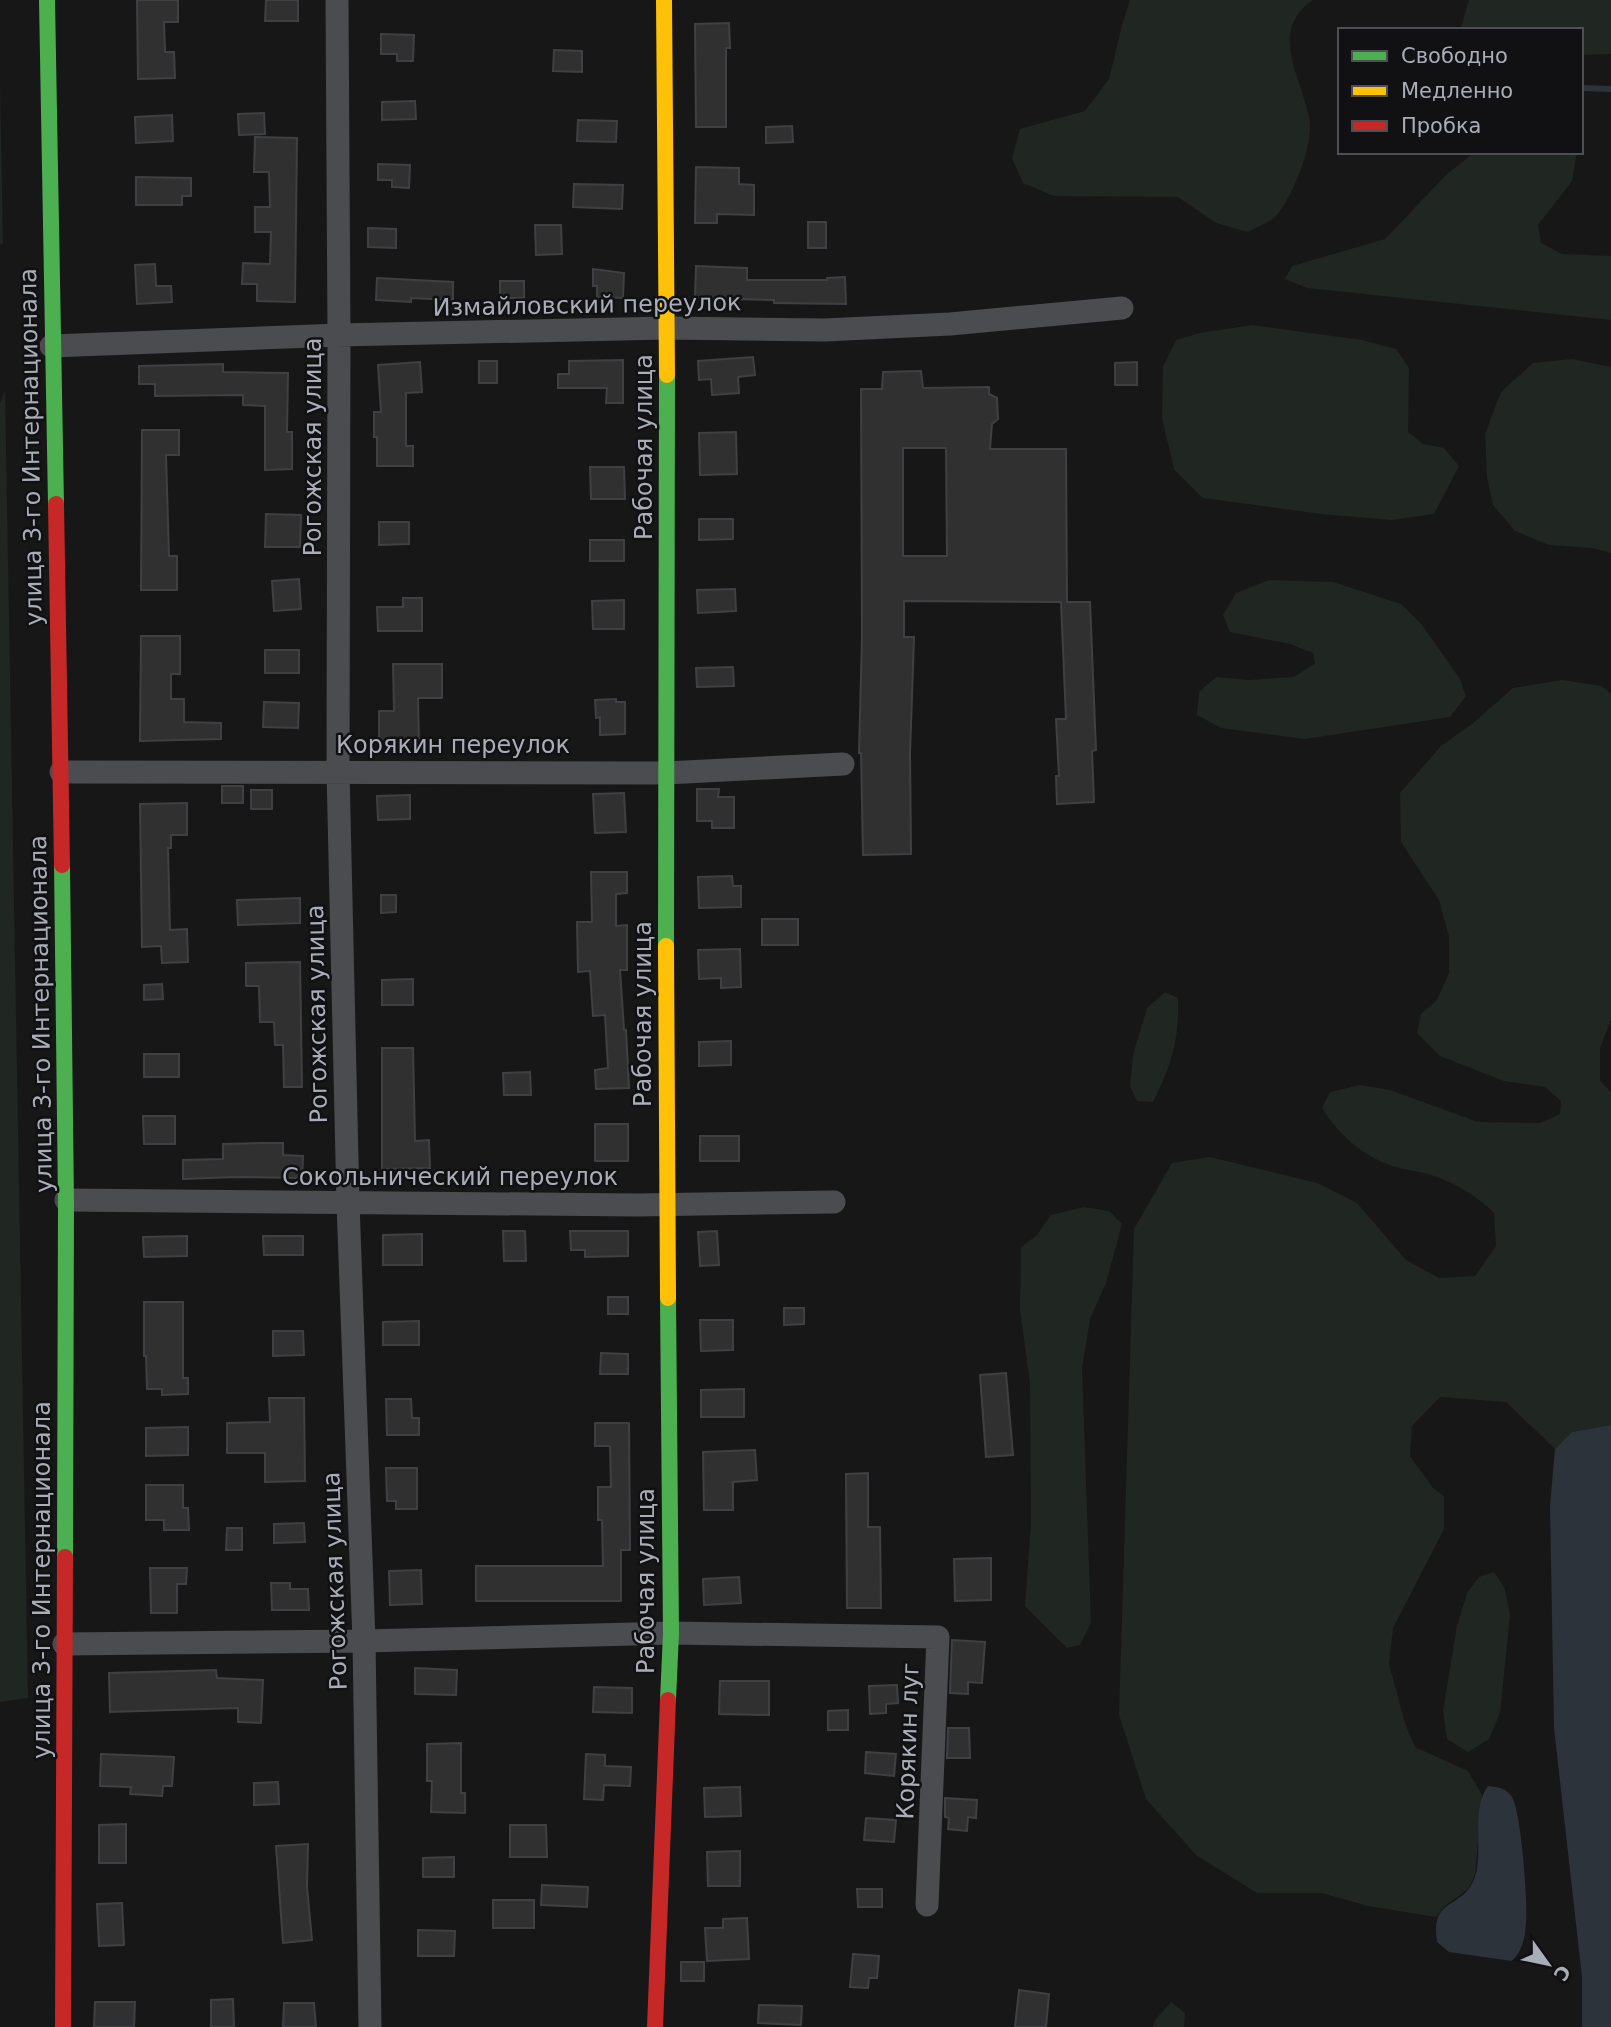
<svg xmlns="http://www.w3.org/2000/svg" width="1611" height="2027" viewBox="0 0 1611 2027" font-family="'DejaVu Sans',sans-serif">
<rect width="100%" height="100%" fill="#171717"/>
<path fill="#202621" d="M1130 0H1313C1268 31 1301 76 1309 117 1315 142 1293 197 1276 216 1269 223 1256 227 1248 232L1216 223 1178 197 1054 196 1023 183 1012 158 1020 129 1085 111 1109 79 1122 25Z
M1469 0H1611V54L1581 55V30H1460Z
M0 81 3 244H0Z
M1475 152H1577L1572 181 1538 225 1541 243 1562 254 1611 256V320L1307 288 1285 279 1292 266 1385 239 1447 174Z
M1252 325 1362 340 1396 349 1409 368 1408 432 1423 444 1444 448 1459 466 1434 514 1392 520 1321 514 1203 498 1174 469 1162 418 1163 367 1176 340 1200 333Z
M1572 359 1611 367V553L1593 548 1549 545 1515 531 1493 505 1487 477 1485 434 1501 392 1533 363Z
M5 390 28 1698 0 1702V404Z
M1269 580 1333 582 1401 604 1422 625 1460 679 1466 696 1450 717 1305 739 1221 728 1197 715 1199 692 1216 677 1249 680 1294 677 1315 663 1313 653 1290 644 1230 632 1223 615 1236 593Z
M1562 680 1602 686 1611 694V1020L1600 1048V1081L1611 1092V1425L1572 1432 1555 1449 1506 1402 1440 1397 1412 1426 1410 1456 1433 1488 1444 1496V1529L1393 1628 1389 1664 1405 1723 1415 1747 1468 1771 1482 1795 1475 1875 1468 1889 1445 1906 1436 1917 1368 1906 1322 1893H1257L1196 1855 1146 1799 1119 1715 1134 1229 1172 1163 1210 1157 1317 1183 1357 1203 1406 1260 1439 1278 1475 1276 1496 1246 1494 1213C1477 1196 1457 1184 1434 1176 1419 1171 1402 1170 1387 1164 1359 1153 1338 1133 1322 1108L1330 1092 1360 1085 1390 1090 1478 1122 1540 1123 1560 1114 1561 1101 1545 1087 1504 1081 1440 1056 1417 1033 1421 1014 1437 1000 1449 973V937L1439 900 1401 842 1400 793 1441 746 1472 724 1513 688Z
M1165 992 1178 998C1179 1041 1172 1064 1153 1102L1137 1101 1130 1086 1133 1055 1147 1008Z
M1084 1207 1109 1211 1122 1224 1106 1283 1090 1319 1082 1368 1091 1623 1080 1645 1067 1648 1025 1606 1031 1523 1030 1383 1020 1310 1021 1247 1037 1235 1051 1215Z
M1494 1572 1505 1589 1510 1615 1500 1713 1489 1739 1468 1752 1447 1739 1443 1711 1457 1626 1467 1593 1479 1577Z
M1171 2002 1185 2013 1184 2027H1153L1155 2020Z"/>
<path fill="#2d333a" d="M1611 1425V2027H1582V1977L1554 1728 1550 1506 1555 1449 1572 1432Z
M1488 1786C1498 1787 1506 1788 1512 1797 1521 1811 1528 1903 1526 1922 1525 1937 1523 1950 1512 1961L1449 1952 1437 1942C1430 1895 1463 1911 1475 1877 1484 1851 1470 1811 1488 1786Z"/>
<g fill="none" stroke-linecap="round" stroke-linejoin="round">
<path stroke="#2d333a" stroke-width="6" d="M1581 88 1611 89"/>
</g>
<path fill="#303031" stroke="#3f4043" stroke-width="2" fill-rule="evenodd" d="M137 0H178V22H164L165 52H174L175 78 138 79Z
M266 0H298V21H265Z
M729 23 730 48H726V127H696L695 24Z
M381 34 414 35 413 61H397V54H381Z
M554 50 582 51V72L553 71Z
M415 101 416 119 382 120V102Z
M264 113 265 134 239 135 238 114Z
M172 115 173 141 136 143 135 117Z
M578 120 617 121 616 142 577 141Z
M792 126 793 142 766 143V127Z
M255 137 297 138 295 302 257 301V284H242L243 263 270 264 271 232H255V207H270L269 172H254Z
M378 164 410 165 409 188 392 187V180H378Z
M696 167 739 168V184L754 185V215L717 214V223H695Z
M136 177 191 178V196H182V205H136Z
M574 184 623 185 622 209 573 207Z
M808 222H826V248H808Z
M535 225H561L562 254 536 255Z
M368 228 396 229V248L368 247Z
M155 264 156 286H171L172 302 137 304 135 265Z
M696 266 747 268V280H827V278L845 277 846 304 774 303V300L695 298Z
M593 269 624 273 623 298 597 297V286H593Z
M377 278 453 282V300L411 298V302L376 300Z
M500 281H524V298H500Z
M753 357 755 375 738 377 739 393 712 395 711 379 699 380 698 361Z
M623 360V403H606L607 388H558V374H569V361Z
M479 361H497V383H479Z
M420 362 422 392 406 393V446H413V466H377V437H374V412H381L378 365Z
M1137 362V385H1115V363Z
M223 364V372L288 373 287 432H292V469L265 470V406L243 405V395L155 396V384H139V366Z
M921 371 923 388 989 387V394L997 398 998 419 992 424 990 449H1066L1067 602H1090L1096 750 1092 751 1094 802 1057 804 1056 776H1059L1056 719H1066L1061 602 904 601V637H914L910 754 911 854 863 855 861 753H859L862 636 861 389H882L883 372ZM903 448H946L947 556H903Z
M142 430H179V455H166L169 556H177V590H141Z
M736 432 737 474 700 475 699 433Z
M590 467H624L625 499H591Z
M266 514 301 515 300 547H265Z
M699 519H733V539L699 540Z
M379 522H409V544L379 545Z
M590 540H624V561H590Z
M299 579 301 609 274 611 272 581Z
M735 589 736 611 698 613 697 590Z
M403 598H422V631H378L377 607H403Z
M624 600V629H593L592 601Z
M141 636H180V674H171V699H184V722L221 723V739L140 741Z
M265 650H299V673H265Z
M393 664H442V698H418L419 742H379V711H394Z
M733 667 734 686 697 687 696 668Z
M616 699V702H625V734L600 735V717L596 718 595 700Z
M264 702 299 703 298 728 263 727Z
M222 786H243V803H222Z
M697 789H719L718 797H734V828H712V821H697Z
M251 790H272V809H251Z
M624 793 626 832 595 833 593 794Z
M410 795V819L378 820 377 796Z
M187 803V835H171V848H168L170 930 187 929 188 962 162 963 161 946 142 947 140 804Z
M591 872H627V893L616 894V926L627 925V970H620L624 1030H626L629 1088 596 1089 595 1070 608 1068 605 1015 593 1016 590 971 578 972 577 922H592Z
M732 876 733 886H741V907L699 908 698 877Z
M381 895H396V912L381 913Z
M300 898V923L238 925 237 900Z
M762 919H798V945H762Z
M740 949 741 987 721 988V978L699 979 698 950Z
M300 962 302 1087H284L283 1045H275L274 1022H260L259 986H246V963Z
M413 979V1005H382V980Z
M162 984 163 999 144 1000V985Z
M731 1041V1065L699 1066V1042Z
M382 1048H413L415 1141 429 1140 430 1168 382 1169Z
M144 1054H179V1077H144Z
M530 1072 531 1095H504L503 1073Z
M143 1116H175V1144H144Z
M595 1124H628V1161H595Z
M700 1136H739V1161H700Z
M261 1143H283V1155L303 1156 302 1178 236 1177 183 1179V1160L223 1159V1144Z
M503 1231H525L526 1261H504Z
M570 1231H628V1256L585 1257V1250H571Z
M717 1231 719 1265 700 1266 698 1232Z
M422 1234V1265H383V1235Z
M187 1236V1256L144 1257 143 1237Z
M263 1236H303V1255H264Z
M608 1297H628V1314H608Z
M144 1302H183V1378H188V1394L162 1395V1389H147L146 1356H144Z
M784 1308H804V1324L784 1325Z
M700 1320H733V1350L701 1351Z
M419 1321V1345H383V1322Z
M273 1331H303L304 1355 273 1356Z
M601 1353 628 1354V1374H600Z
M1006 1373 1013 1455 986 1457 980 1375Z
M744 1389V1417H701V1390Z
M269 1398H304L305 1481 265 1482V1453H227V1423L270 1422Z
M386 1399H411L412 1418H419V1435H387Z
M595 1423H629L630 1550H621V1601H476V1566H603L602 1520H598V1487H611L610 1446H595Z
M188 1427V1455L146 1456V1428Z
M755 1450 757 1480 733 1482V1510H704L703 1452Z
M386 1468H417V1509H396V1501H387Z
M868 1473V1527H880L881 1608H847L846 1474Z
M146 1485H183V1508H188L189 1530H164V1520H146Z
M304 1523 305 1542 274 1543V1524Z
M227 1528H242V1550H226Z
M991 1558V1600L955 1601 954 1559Z
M150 1568H187L186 1584H177V1613H151Z
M421 1570 422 1604 390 1605 389 1571Z
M739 1577 741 1603 704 1605 703 1579Z
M271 1583H290V1589H308L309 1610H272Z
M952 1640 985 1642 982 1683 968 1682V1694L950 1693Z
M415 1668 457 1670 456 1695 415 1694Z
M216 1670 217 1678 263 1680 261 1723 238 1722V1708L110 1712 109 1673Z
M720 1681H769V1715L719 1714Z
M897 1685 898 1703 886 1704V1713L870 1714 869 1686Z
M594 1687 632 1688V1713L593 1712Z
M848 1710V1730H828V1711Z
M948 1728H969L970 1758H947Z
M461 1743V1793H465V1813L431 1812 432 1781H427V1744Z
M866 1752 896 1754 894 1776 865 1773Z
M101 1754 174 1757 172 1786H163L162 1796 130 1794 131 1787 100 1786Z
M586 1754 605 1755V1766L631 1767 630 1786 604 1785 603 1800 584 1799Z
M278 1782 279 1804 254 1805V1783Z
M740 1787 741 1816 705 1817 704 1788Z
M945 1798 977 1800 976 1818 968 1817 967 1831 948 1829 949 1818 945 1817Z
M866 1818 896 1820 894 1842 864 1840Z
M126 1824V1863H99V1825Z
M510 1825H546L547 1857H510Z
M308 1844 307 1887 312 1940 283 1943 276 1846Z
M740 1851V1886H708L707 1852Z
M454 1857V1877H423V1858Z
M542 1885 588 1887 587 1907 541 1905Z
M857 1889H882V1907H858Z
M493 1900H534V1928H493Z
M122 1903 124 1945 99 1946 97 1904Z
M747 1918 749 1959 707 1961 705 1928H723V1919Z
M418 1930 455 1931 454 1956H418Z
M853 1954 879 1956 877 1978H869L868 1988 850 1987Z
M681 1962H704V1981H681Z
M1019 1990 1049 1994 1046 2027H1015Z
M233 1999 234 2027H211V2000Z
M95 2002H135L134 2027H94Z
M284 2003H314L316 2027H283Z
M759 2005 802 2006 801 2025 758 2023Z"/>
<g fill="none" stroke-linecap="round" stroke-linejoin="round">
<path stroke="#4b4c50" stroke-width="23" d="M337 0 339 335 338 771 348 1203 364 1641 370 2027
M51 346 339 335 667 328 825 330 950 324 1122 308
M61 772 666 773 843 764
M66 1200 637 1205 834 1202
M64 1644 364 1641 671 1633 938 1637 927 1905"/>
<path stroke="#4caf50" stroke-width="16" d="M47 0 56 504
M62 865 66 1202 65 1557
M666 946 667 375
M668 1298 671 1633 668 1700"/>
<path stroke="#ffc107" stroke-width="16" d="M664 0 667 375
M666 946 668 1298"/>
<path stroke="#c62828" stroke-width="16" d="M56 504 62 865
M63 2027 65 1557
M655 2027 668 1700"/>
</g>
<g text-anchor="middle" stroke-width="5" stroke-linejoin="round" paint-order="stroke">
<g font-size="24" fill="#a9adb7" stroke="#111113">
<text transform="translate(587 305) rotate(-1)" y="8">Измайловский переулок</text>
<text transform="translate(31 447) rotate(-91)" y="8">улица 3-го Интернационала</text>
<text transform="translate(313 447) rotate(-90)" y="8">Рогожская улица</text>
<text transform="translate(644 447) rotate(-90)" y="8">Рабочая улица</text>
<text x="453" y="753">Корякин переулок</text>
<text transform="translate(41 1014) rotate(-91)" y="8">улица 3-го Интернационала</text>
<text transform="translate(317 1014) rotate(-91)" y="8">Рогожская улица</text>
<text transform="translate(643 1014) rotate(-90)" y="8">Рабочая улица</text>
<text x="450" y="1185">Сокольнический переулок</text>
<text transform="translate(42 1580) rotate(-90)" y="8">улица 3-го Интернационала</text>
<text transform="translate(335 1581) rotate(-92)" y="8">Рогожская улица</text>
<text transform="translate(646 1581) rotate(-90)" y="8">Рабочая улица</text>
<text transform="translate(908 1741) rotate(-88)" y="8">Корякин луг</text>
</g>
</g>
<rect x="1338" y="28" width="245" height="126" fill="#111113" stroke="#4e4f55" stroke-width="2"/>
<rect x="1352" y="51" width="35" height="10" fill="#4caf50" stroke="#4e4f55" stroke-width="2"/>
<text x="1401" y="63" font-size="21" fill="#a9adb7">Свободно</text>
<rect x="1352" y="86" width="35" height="10" fill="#ffc107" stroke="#4e4f55" stroke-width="2"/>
<text x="1401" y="98" font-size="21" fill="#a9adb7">Медленно</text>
<rect x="1352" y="121" width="35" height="10" fill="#c62828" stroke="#4e4f55" stroke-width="2"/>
<text x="1401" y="133" font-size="21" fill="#a9adb7">Пробка</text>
<g transform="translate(1548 1964) rotate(123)" stroke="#111113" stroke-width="5" paint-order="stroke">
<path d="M0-5L12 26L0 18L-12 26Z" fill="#a9adb7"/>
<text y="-10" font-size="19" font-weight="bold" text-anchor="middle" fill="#a9adb7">С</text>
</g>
</svg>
